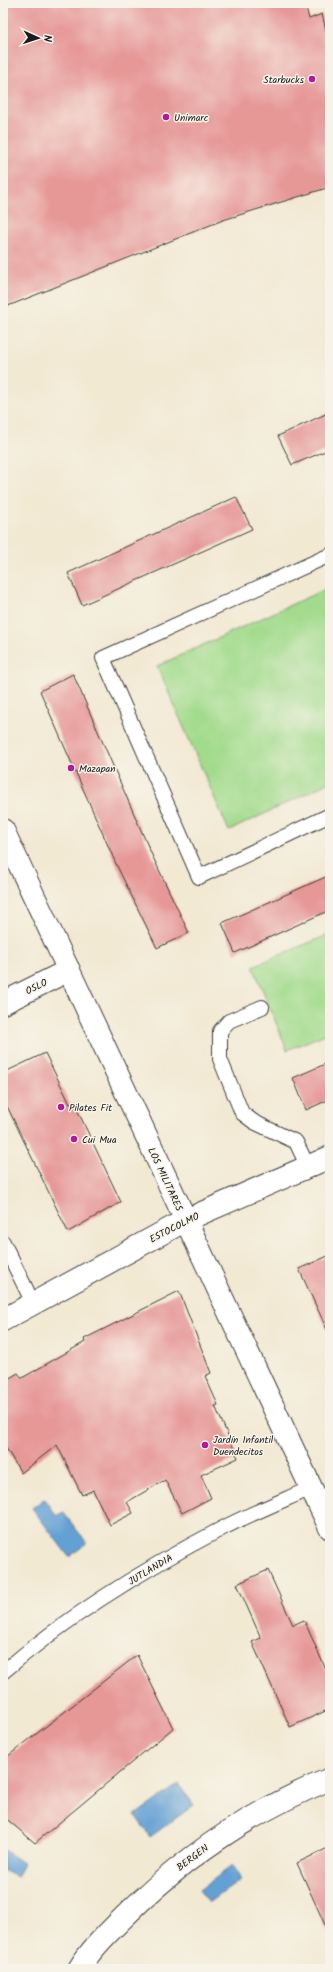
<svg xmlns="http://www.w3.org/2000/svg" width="333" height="1972" viewBox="0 0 333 1972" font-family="Kalam,sans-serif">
<rect width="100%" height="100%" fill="#f7f3e8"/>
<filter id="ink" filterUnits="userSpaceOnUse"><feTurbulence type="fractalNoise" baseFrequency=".025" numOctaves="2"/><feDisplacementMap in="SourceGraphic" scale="8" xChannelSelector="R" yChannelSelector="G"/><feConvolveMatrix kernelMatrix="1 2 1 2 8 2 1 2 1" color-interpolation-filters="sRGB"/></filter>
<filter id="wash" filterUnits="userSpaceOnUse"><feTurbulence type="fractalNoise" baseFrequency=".012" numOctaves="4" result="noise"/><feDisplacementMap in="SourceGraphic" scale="16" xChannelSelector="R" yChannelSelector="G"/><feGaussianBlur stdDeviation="0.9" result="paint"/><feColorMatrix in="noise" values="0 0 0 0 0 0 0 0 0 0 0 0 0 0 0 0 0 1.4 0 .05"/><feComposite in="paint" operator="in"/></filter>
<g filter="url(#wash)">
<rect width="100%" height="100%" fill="#f2e9d3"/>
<path fill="#a2db8c" stroke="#5f7c54" d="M330 587V782L229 831 157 666Z
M330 934V1032L287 1050 253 966Z"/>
<path fill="#63a1d4" stroke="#405e78" d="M44 1499 57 1516 63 1512 87 1543 69 1557 32 1508Z
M179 1784 194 1805 150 1837 135 1815Z
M3 1849 24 1864 17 1877 3 1870Z
M232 1866 242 1879 209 1903 199 1890Z"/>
<g id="blocks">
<path fill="#e69897" d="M3 3H305L309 19 322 14 330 47V187L223 220 3 308Z
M330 412V449L292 465 278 436Z
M236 497 252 529 82 605 68 573Z
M73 674 151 853 189 933 157 948 117 866 40 691Z
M330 875V910L235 953 222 923Z
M45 1053 70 1104 74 1103 121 1202 68 1232 3 1098V1073Z
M330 1062V1099L306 1110 293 1078Z
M330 1255V1336L299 1269Z
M179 1291 211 1373 205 1376 218 1405 215 1406 238 1458 201 1475 211 1498 182 1513 165 1480 127 1502 133 1513 110 1525 93 1490 82 1495 57 1445 21 1473 3 1443V1382L18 1373 22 1378 85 1342 84 1339Z
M268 1570 293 1625 304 1620 330 1679V1709L290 1727 252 1642 261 1638 237 1584Z
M137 1655 173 1728 35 1843 3 1816V1760Z
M330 1847V1936L297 1863Z"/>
</g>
</g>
<g filter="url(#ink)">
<use href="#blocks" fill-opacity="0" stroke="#3c3b37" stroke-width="1"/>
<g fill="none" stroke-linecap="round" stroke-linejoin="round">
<defs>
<path id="service" d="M330 555 103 658 199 877 330 815
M262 1007 229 1021 220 1031V1059L242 1113 254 1122 296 1142 308 1167
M3 1242 33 1303
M3 1672C69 1615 146 1568 223 1528 252 1513 282 1501 311 1488"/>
<path id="minor" d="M3 1003 69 970
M3 1320 186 1220 330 1157
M79 1969C90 1950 109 1932 125 1916 184 1857 252 1811 330 1779"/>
<path id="secondary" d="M3 830 330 1528"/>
</defs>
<use href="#service" stroke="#3c3b37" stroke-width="16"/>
<use href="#minor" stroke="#3c3b37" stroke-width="24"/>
<use href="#secondary" stroke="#3c3b37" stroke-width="24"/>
<use href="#service" stroke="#fff" stroke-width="14"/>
<use href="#minor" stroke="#fff" stroke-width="22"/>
<use href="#secondary" stroke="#fff" stroke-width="22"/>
</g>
</g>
<g fill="#b5179e" stroke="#f7f3e8" stroke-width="1.5">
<circle cx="312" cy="79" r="4"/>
<circle cx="166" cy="117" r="4"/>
<circle cx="71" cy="768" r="4"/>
<circle cx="61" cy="1107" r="4"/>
<circle cx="74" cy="1139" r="4"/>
<circle cx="205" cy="1445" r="4"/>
</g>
<g text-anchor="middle" stroke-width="3" stroke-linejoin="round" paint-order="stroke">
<g font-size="10" fill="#1c1c1c" stroke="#f7f3e8" text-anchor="start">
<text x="304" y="83" text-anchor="end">Starbucks</text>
<text x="174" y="121">Unimarc</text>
<text x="79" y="772">Mazapan</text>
<text x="69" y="1111">Pilates Fit</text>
<text x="82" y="1143">Cui Mua</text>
<text x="213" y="1443">Jardín Infantil<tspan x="213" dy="12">Duendecitos</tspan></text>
</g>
<g font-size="10" fill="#1c1c1c" stroke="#f7f3e8">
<text transform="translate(36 986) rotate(-26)" y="4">OSLO</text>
<text transform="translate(166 1179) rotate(65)" y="4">LOS MILITARES</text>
<text transform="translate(174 1227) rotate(-27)" y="4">ESTOCOLMO</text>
<text transform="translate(150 1569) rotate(-31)" y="4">JUTLANDIA</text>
<text transform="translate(192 1857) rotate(-37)" y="4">BERGEN</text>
</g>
</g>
<rect width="333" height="1972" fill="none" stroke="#f7f3e8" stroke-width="16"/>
<g transform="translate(38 38) rotate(93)" stroke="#f7f3e8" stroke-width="3" paint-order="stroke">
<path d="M0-3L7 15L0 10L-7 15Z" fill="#1c1c1c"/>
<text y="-6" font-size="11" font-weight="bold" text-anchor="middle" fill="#1c1c1c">N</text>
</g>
</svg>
